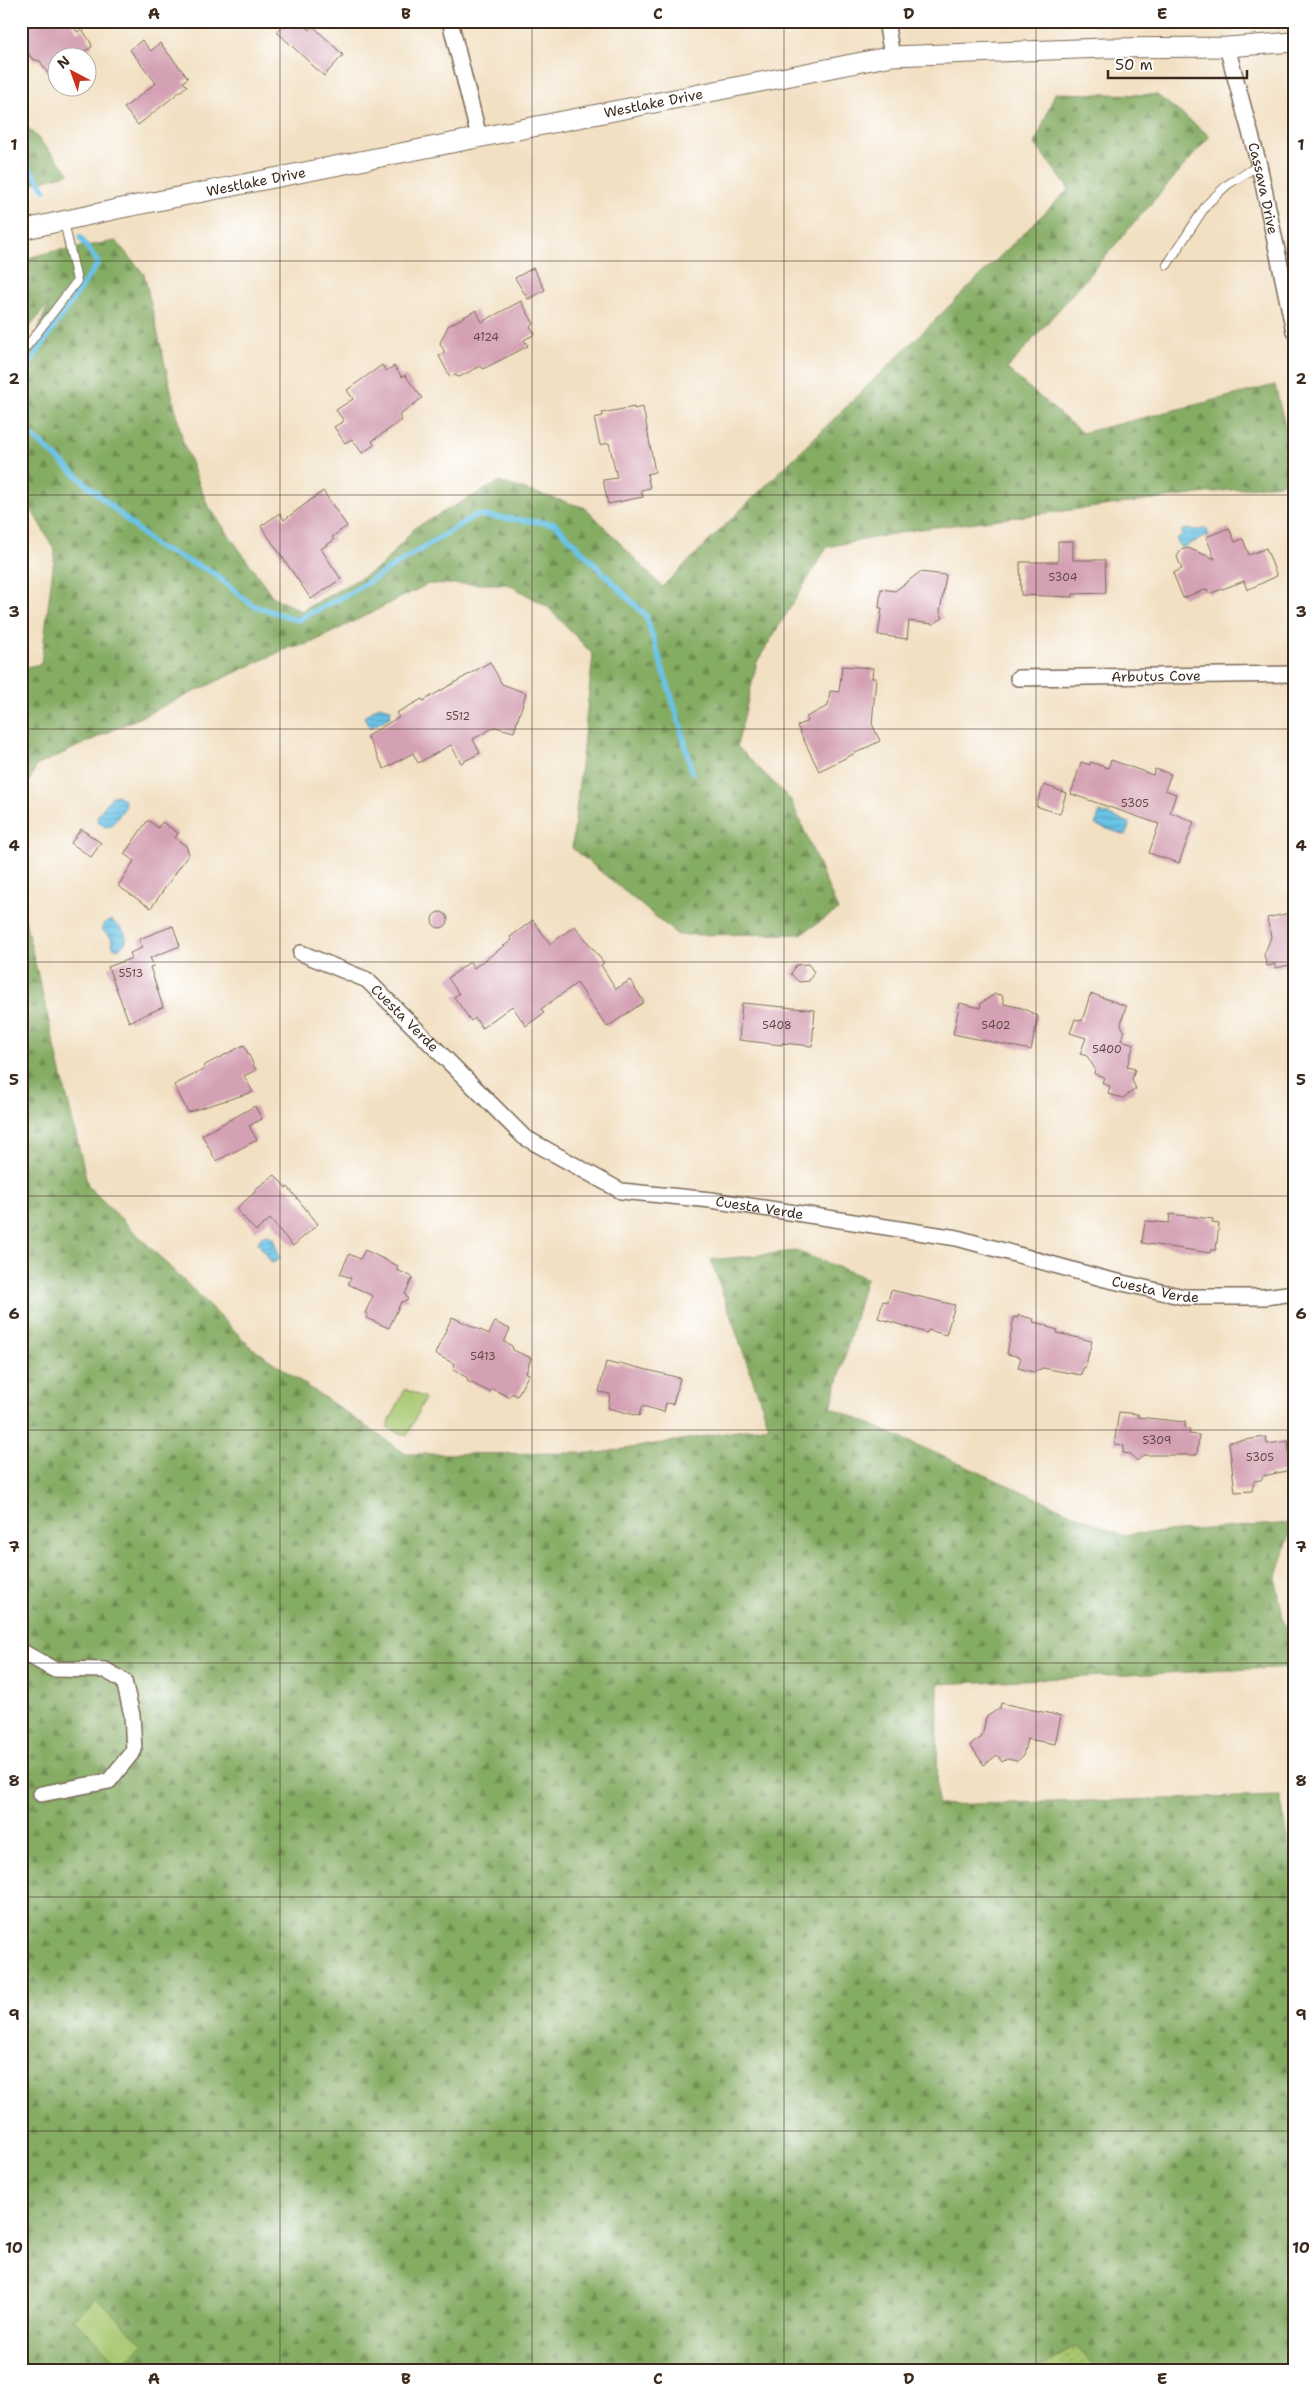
<svg xmlns="http://www.w3.org/2000/svg" width="1315" height="2392" viewBox="0 0 1315 2392" font-family="'Shantell Sans',sans-serif">
<defs>
<pattern id="grass-dots" width="8" height="8" patternUnits="userSpaceOnUse" patternTransform="scale(1.25)"><rect width="8" height="8" fill="#a7c871"/><path d="M2 2h.1M6 6h.1" fill="none" stroke="#89a35c" stroke-width="1.8" stroke-linecap="round"/></pattern>
<pattern id="forest-firs" width="22" height="20" patternUnits="userSpaceOnUse" patternTransform="scale(1.25)"><rect width="22" height="20" fill="#85ac63"/><path d="M5 1l3.5 6h-7zM16 11l3.5 6h-7z" fill="#6e8c51"/></pattern>
<pattern id="water-rules" width="6" height="5" patternUnits="userSpaceOnUse" patternTransform="scale(1.25)"><rect width="6" height="5" fill="#69c3e7"/><path d="M0 2.5h6" fill="none" stroke="#589fbb"/></pattern>
</defs>
<rect width="100%" height="100%" fill="#fff"/>
<filter id="ink" filterUnits="userSpaceOnUse"><feTurbulence type="fractalNoise" baseFrequency=".02" numOctaves="2"/><feDisplacementMap in="SourceGraphic" scale="10" xChannelSelector="R" yChannelSelector="G"/><feConvolveMatrix kernelMatrix="1 2 1 2 8 2 1 2 1" color-interpolation-filters="sRGB"/></filter>
<filter id="wash" filterUnits="userSpaceOnUse"><feTurbulence type="fractalNoise" baseFrequency=".0096" numOctaves="4" result="noise"/><feDisplacementMap in="SourceGraphic" scale="20" xChannelSelector="R" yChannelSelector="G"/><feGaussianBlur stdDeviation="1.12" result="paint"/><feColorMatrix in="noise" values="0 0 0 0 0 0 0 0 0 0 0 0 0 0 0 0 0 1.4 0 .05"/><feComposite in="paint" operator="in"/></filter>
<g filter="url(#wash)">
<rect width="100%" height="100%" fill="#f2e0c3"/>
<path fill="url(#grass-dots)" stroke="#717948" d="M1075 2346 1099 2371H1033Z"/>
<path fill="url(#forest-firs)" stroke="#606b40" d="M1055 93 1157 95 1210 136 1007 369 1082 433 1275 385 1294 463V482L913 530 827 547 757 662 737 746 791 800 838 910 801 934 678 935 572 848 593 655 548 607 508 584H428L309 644 290 647 36 766 21 800V668L41 664 55 551 21 491V372L49 303 21 338V260L50 252 116 241 144 274 183 442 207 504 273 597 301 611 380 567 416 527 499 482 586 508 662 587 1069 189 1035 144Z
M21 120 70 173 21 187Z
M21 904 88 1186 251 1347 406 1454 599 1453 769 1426 711 1260 796 1251 866 1278 831 1407 1121 1535 1293 1523 1276 1580 1284 1623 1294 1630V1667L938 1684 937 1805 1280 1796 1294 1869V2371H1099L1075 2347 1033 2371H21Z"/>
<path fill="#a7c871" stroke="#717948" d="M405 1389 425 1398 407 1436 387 1427Z
M96 2297 143 2344 121 2366 74 2319Z"/>
<path fill="url(#water-rules)" stroke="#527682" d="M1206 528 1209 535 1181 548 1176 539 1183 535 1181 531C1189 527 1197 532 1206 528Z
M379 706 391 709 390 717 370 728 364 717Z
M117 795 124 800 126 806 111 826 105 827 98 822 97 817 112 796Z
M1100 812 1130 823 1126 835 1095 825Z
M111 920C118 926 128 932 126 942L119 949 113 947 111 937 102 930 103 924Z
M268 1235 273 1238 280 1259 272 1263 258 1243 262 1236Z"/>
<g fill="none" stroke-linecap="round" stroke-linejoin="round">
<path stroke="#69c3e7" stroke-width="5.5" d="M21 155 45 190
M80 237 98 263 29 364 28 432 156 546 212 572 252 605 297 620 352 592 476 515 555 524 646 616 680 724 692 772"/>
</g>
<g id="blocks">
<path fill="#d4a0b3" d="M21 21H71L77 32 82 29 91 43 92 47 83 52 86 58H58V90L40 61 32 59 28 53 23 42 25 37 21 31Z
M287 21H300L310 30 313 26 343 55 324 76 277 32Z
M142 40 151 51 160 43 188 78 183 82 187 86 138 125 124 108 156 83 130 50Z
M533 268 545 290 528 299 515 278Z
M521 301 534 324 530 326 535 334 524 340 528 346 483 369 481 366 459 377 454 375 450 377 439 356 445 353 440 343 448 326 476 310 482 322Z
M382 365 386 371 394 366 402 377 405 375 422 398 399 416 402 420 372 441 374 445 362 453 352 439 345 443 334 427 344 421 336 410 353 399 347 390Z
M634 407V409L643 407 655 472 647 474 650 488 641 490 643 497 608 504 603 480 617 478 609 443 600 445 594 418 603 416 602 413Z
M323 491 347 526 332 537 334 540 321 549 341 579 311 599 261 526 280 513 284 520Z
M1229 528 1235 542 1243 539 1249 555 1266 548 1277 576 1247 590 1244 581 1209 594 1207 589 1183 598 1173 573 1182 569 1177 557 1181 550 1188 548 1215 559 1206 537Z
M1058 541H1073V560H1105L1106 593 1073 594V597L1021 595 1020 562H1058Z
M920 572 946 575 940 612 943 618 933 624 909 621 907 639 878 635 882 608H879L881 589 895 591Z
M490 662 502 684 526 693 514 732 495 727 473 739 480 753 461 763 451 745 418 763 413 753 384 769 367 736 399 717 396 713 422 699 423 701Z
M842 666 873 668 872 678H876L872 724 880 741 819 771 797 726 808 721 806 717 828 706 830 691 839 692Z
M1111 760 1153 775 1155 769 1171 774 1165 790 1176 794 1170 812 1194 822 1179 863 1149 853 1159 824 1071 794 1081 762 1090 765V762L1108 768Z
M1044 785 1066 793 1060 814 1036 806Z
M148 820 158 828 162 822 178 833 175 838 186 846 189 854 151 908 118 886 134 861 124 854Z
M81 829 101 843 91 857 71 843Z
M1294 912V964L1275 968V964L1267 966 1264 955 1271 937 1267 918Z
M432 920a8 8 0 1 1 16 0a8 8 0 1 1-16 0Z
M533 920 550 944 575 926 604 963 601 965 616 989 630 980 644 1002 607 1027 577 983 541 1009 544 1013 526 1026 512 1006 482 1028 475 1018 471 1021 454 997 459 994 448 978 470 962 474 968 512 940 510 937Z
M173 926 180 946 150 958 154 966 150 967 163 1007 129 1022 108 967 132 958 130 953 142 948 139 939Z
M808 964 814 972 809 981 799 982 791 974 796 965Z
M995 994 1002 995 1004 1004 1022 1008 1038 1016 1031 1050 953 1034 960 1003 980 1008 981 1003Z
M1093 994 1126 1006 1121 1024 1124 1031 1121 1040 1134 1044 1127 1067 1135 1069 1132 1080 1136 1089 1123 1098 1108 1094 1110 1086 1102 1083 1104 1077 1094 1074 1095 1069 1087 1056 1080 1054 1086 1038 1070 1033 1075 1019 1082 1021 1090 995Z
M742 1003 815 1010 812 1046 782 1043V1045L739 1040Z
M244 1045 256 1070 244 1076 253 1092 188 1112 174 1085 205 1069 203 1066Z
M255 1106 262 1119 249 1126 257 1140 216 1161 202 1135Z
M275 1175 286 1188 288 1187 318 1224 293 1246 270 1219 256 1231 236 1209 255 1192V1189Z
M1170 1214 1213 1219 1212 1223 1219 1224 1216 1250H1211L1210 1253 1142 1243 1145 1221 1169 1223Z
M365 1250 398 1266 397 1270 413 1277 405 1294 408 1300 401 1302 389 1328 366 1318 368 1315 365 1313 373 1296 348 1284 351 1278 340 1274 349 1254 360 1259Z
M891 1290 955 1305 946 1335 928 1330 927 1333 878 1318 883 1301 888 1302Z
M1018 1315 1034 1319 1033 1322 1047 1325V1327L1058 1330 1057 1333 1092 1341 1085 1368H1083L1081 1375 1043 1368 1033 1372 1018 1368 1021 1357 1007 1354 1014 1317 1018 1318Z
M452 1317 489 1334 495 1322 510 1329 504 1342 512 1346 513 1350 531 1358 526 1373 529 1374 517 1396 512 1393 509 1397 492 1389 490 1392 467 1381 468 1378 453 1370 455 1364 435 1354Z
M606 1362 618 1365 619 1363 680 1378 673 1404 666 1403 664 1412 642 1406 639 1416 608 1408 610 1394 599 1392Z
M1119 1412 1138 1414V1417L1185 1422V1429H1190L1189 1434 1199 1435 1197 1455H1144L1137 1461 1131 1454 1123 1453 1124 1445 1114 1444Z
M1266 1437 1267 1444 1288 1441 1291 1470 1263 1476 1261 1480 1254 1481 1252 1491 1235 1492 1229 1442Z
M1001 1703 1061 1716 1055 1744 1027 1739 1023 1756 1017 1761 1007 1759 1002 1762 997 1755 984 1765 970 1745 982 1737 986 1717 1000 1708Z"/>
</g>
</g>
<g filter="url(#ink)">
<use href="#blocks" fill-opacity="0" stroke="#7b6a58" stroke-width="1"/>
<g fill="none" stroke-linecap="round" stroke-linejoin="round">
<defs>
<path id="service" d="M1167 265 1207 204 1227 185 1259 165
M21 354 77 281 64 221"/>
<g id="minor">
<path d="M450 21 479 137"/>
<path d="M886 21 892 56"/>
<path id="s1" d="M1227 47 1259 165 1294 331"/>
<path id="s2" d="M1018 678 1294 674"/>
<path id="s3" d="M301 953 367 980 524 1137 621 1191 711 1200 957 1238 1105 1279 1184 1297H1264L1294 1293"/>
<path d="M21 1651 53 1669 105 1670 124 1681 132 1715 134 1750 109 1781 41 1794"/>
</g>
<g id="tertiary">
<path id="s4" d="M21 230 122 208 892 56 1104 48 1227 47 1294 42"/>
</g>
</defs>
<use href="#service" stroke="#7b6a58" stroke-width="10"/>
<use href="#minor" stroke="#7b6a58" stroke-width="18"/>
<use href="#tertiary" stroke="#7b6a58" stroke-width="21"/>
<use href="#service" stroke="#fff" stroke-width="8"/>
<use href="#minor" stroke="#fff" stroke-width="15"/>
<use href="#tertiary" stroke="#fff" stroke-width="19"/>
</g>
</g>
<path fill="none" stroke="#3b2a1e" stroke-width="1" stroke-opacity="0.55" d="M280 21V2371M532 21V2371M784 21V2371M1036 21V2371M21 261H1294M21 495H1294M21 729H1294M21 962H1294M21 1196H1294M21 1430H1294M21 1663H1294M21 1897H1294M21 2131H1294"/>
<g text-anchor="middle" stroke-width="4.5" stroke-linejoin="round" paint-order="stroke">
<g font-size="11" fill="#614843">
<text x="486" y="341">4124</text>
<text x="1063" y="581">5304</text>
<text x="458" y="720">5512</text>
<text x="1135" y="807">5305</text>
<text x="131" y="977">5513</text>
<text x="777" y="1029">5408</text>
<text x="996" y="1029">5402</text>
<text x="1107" y="1053">5400</text>
<text x="483" y="1360">5413</text>
<text x="1157" y="1444">5309</text>
<text x="1260" y="1461">5305</text>
</g>
<g font-size="14" fill="#3b2a1e" stroke="#fff">
<text dy="5" stroke="none"><textPath href="#s4" startOffset="645">Westlake Drive</textPath></text>
<text dy="5" stroke="none"><textPath href="#s4" startOffset="240">Westlake Drive</textPath></text>
<text dy="5" stroke="none"><textPath href="#s1" startOffset="146">Cassava Drive</textPath></text>
<text dy="5" stroke="none"><textPath href="#s2" startOffset="138">Arbutus Cove</textPath></text>
<text dy="5" stroke="none"><textPath href="#s3" startOffset="125">Cuesta Verde</textPath></text>
<text dy="5" stroke="none"><textPath href="#s3" startOffset="544">Cuesta Verde</textPath></text>
<text dy="5" stroke="none"><textPath href="#s3" startOffset="949">Cuesta Verde</textPath></text>
</g>
</g>
<rect width="1315" height="2392" fill="none" stroke="#fff" stroke-width="55"/>
<g transform="translate(72 72) rotate(319)"><circle r="24" fill="#ffffff" stroke="#b1aaa5"/>
<path d="M0-4L9 19L0 12L-9 19Z" fill="#c8321e"/>
<text y="-8" font-size="14" font-weight="bold" text-anchor="middle" fill="#3b2a1e">N</text>
</g>
<path d="M1108 70v8h139v-8" fill="none" stroke="#3b2a1e" stroke-width="2.5"/>
<text x="1115" y="70" font-size="15" fill="#3b2a1e" stroke="#ffffff" stroke-width="4" paint-order="stroke">50 m</text>
<rect x="28" y="28" width="1260" height="2336" fill="none" stroke="#3b2a1e" stroke-width="2"/>
<g font-size="16" text-anchor="middle" font-weight="bold" fill="#3b2a1e">
<text x="154" y="19">A</text>
<text x="406" y="19">B</text>
<text x="658" y="19">C</text>
<text x="909" y="19">D</text>
<text x="1162" y="19">E</text>
<text x="14" y="150">1</text>
<text x="1301" y="150">1</text>
<text x="14" y="384">2</text>
<text x="1301" y="384">2</text>
<text x="14" y="617">3</text>
<text x="1301" y="617">3</text>
<text x="14" y="851">4</text>
<text x="1301" y="851">4</text>
<text x="14" y="1085">5</text>
<text x="1301" y="1085">5</text>
<text x="14" y="1319">6</text>
<text x="1301" y="1319">6</text>
<text x="14" y="1552">7</text>
<text x="1301" y="1552">7</text>
<text x="14" y="1786">8</text>
<text x="1301" y="1786">8</text>
<text x="14" y="2020">9</text>
<text x="1301" y="2020">9</text>
<text x="14" y="2253">10</text>
<text x="1301" y="2253">10</text>
<text x="154" y="2384">A</text>
<text x="406" y="2384">B</text>
<text x="658" y="2384">C</text>
<text x="909" y="2384">D</text>
<text x="1162" y="2384">E</text>
</g>
</svg>
